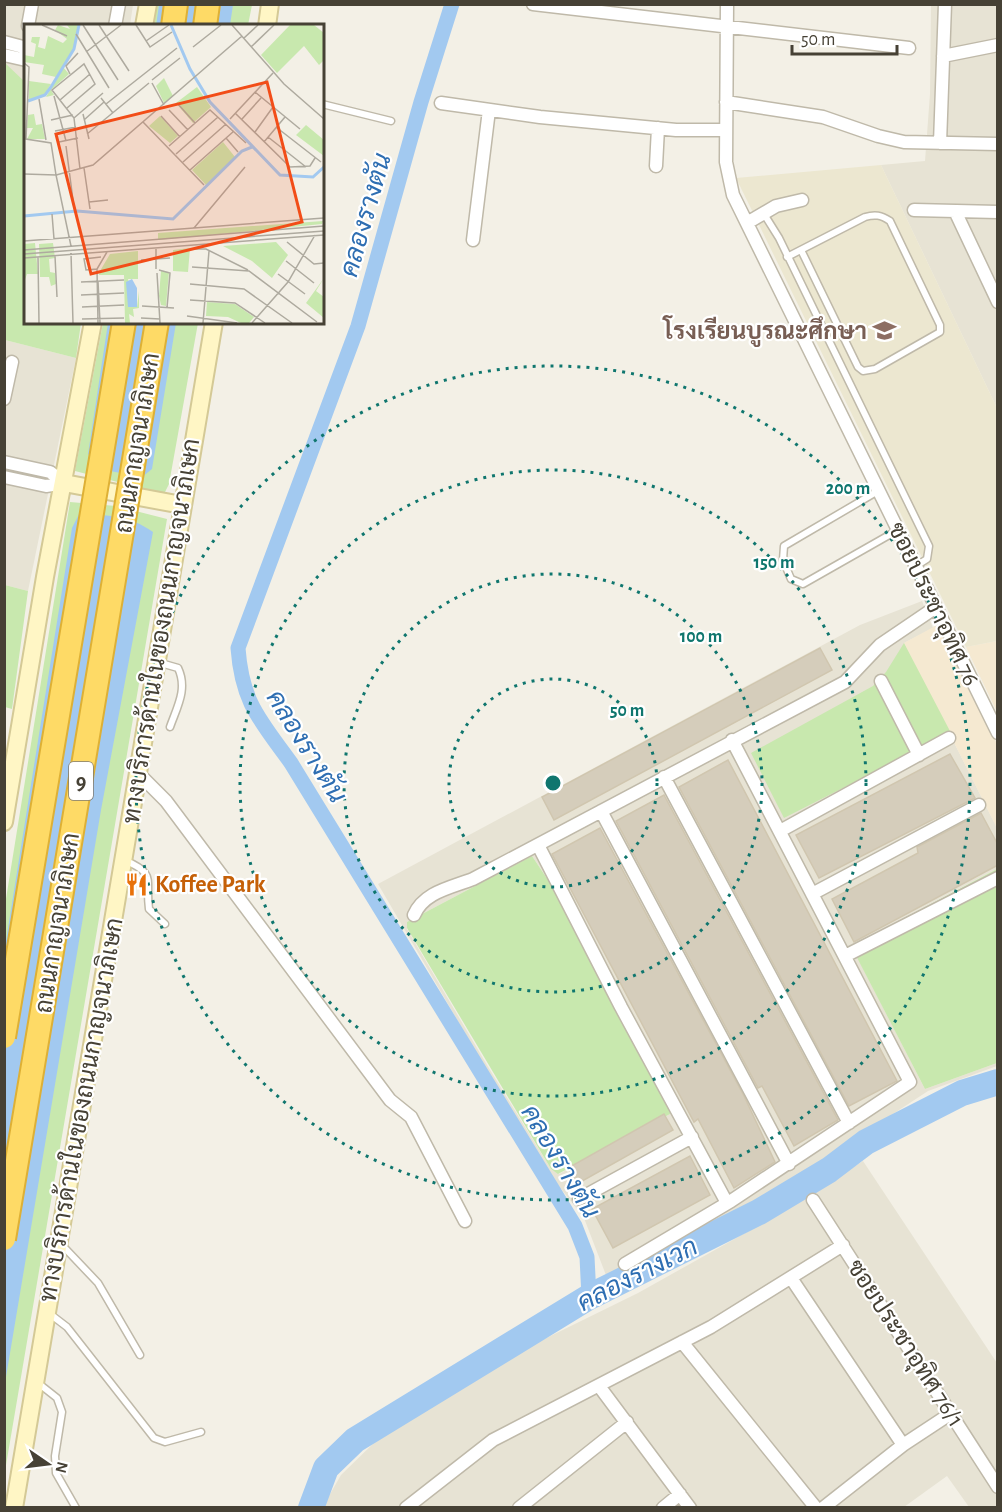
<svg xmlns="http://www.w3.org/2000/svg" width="1002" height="1512" viewBox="0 0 1002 1512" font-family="'Alegreya Sans',Sarabun,sans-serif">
<rect width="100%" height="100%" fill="#f3f0e6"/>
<path fill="#e7e3d4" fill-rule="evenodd" d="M5 5H133L130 25 26 26 25 242 5 237Z
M931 5H997V408L881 165 925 161 930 94Z
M5 340 76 358 28 591 5 585Z
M922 601 933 628 904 643 997 828V869L851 945 925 1089 997 1063V1066L928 1091 768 1196 609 1283 584 1218 540 1162 378 884 860 625ZM532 856 548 880 673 1106 670 1114 559 1174 551 1169 487 1065 407 929V922Z
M863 1161 997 1363V1507H969L947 1476 904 1507 322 1508 341 1475 381 1436 522 1350 638 1293 781 1213Z"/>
<path fill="#f5e9d1" d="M939 624 997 744V828L904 643Z
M997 641V712L966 647Z"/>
<path fill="#ece7d0" d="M881 165 997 408V641L966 647 736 178Z"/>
<path fill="#c8e8ae" d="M154 5H252L248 25 150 26Z
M5 63 25 82 26 322 81 323 76 358 5 340Z
M103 323H198L169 484 164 494 75 471Z
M70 502 116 506 167 519 5 1471V905Z
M5 585 28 591 12 709 5 707Z
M904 643 951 733 784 818 751 753 873 686 886 672Z
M532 856 548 880 673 1106 670 1114 558 1174 551 1169 407 928V922Z
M997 869V1063L925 1089 851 946Z"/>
<path fill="#a2c9f0" d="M159 5H233L230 25 156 26Z
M108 323H176L152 469 142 477 110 471 88 454Z
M79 514C108 515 129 515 153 532L101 810 5 1383V947L72 528Z"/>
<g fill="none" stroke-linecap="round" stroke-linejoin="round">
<path stroke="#a2c9f0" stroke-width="15" d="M452 4 421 102 358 326 238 648C242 703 260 720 291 763L575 1226 587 1257 589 1297"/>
<path stroke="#a2c9f0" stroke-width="26" d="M311 1508 326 1468 355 1440 589 1297 759 1212 829 1170 866 1142 962 1093 998 1082"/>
</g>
<path fill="#d5cdbb" stroke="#d0c6af" stroke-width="1.5" d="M820 648 832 670 554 820 542 797Z
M950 754 975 798 819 878 796 835Z
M728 760 897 1081 849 1106 679 787Z
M664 795 838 1120 794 1146 762 1086 758 1088 616 821Z
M981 813 998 845V865L854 942 832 899 918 853 917 847Z
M600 828 744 1096 775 1162 734 1188 698 1119 694 1122 552 854Z
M664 1114 673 1130 577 1184 568 1168Z
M690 1156 710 1195 613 1248 592 1209Z"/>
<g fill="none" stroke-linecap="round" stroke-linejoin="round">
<defs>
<path id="service" d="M322 104 391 121
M764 214 779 238 929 546 927 559 916 566
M787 257 865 217C875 214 881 215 890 221L940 325V332L875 369 863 371 858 367 801 250
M878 491 784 546 783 560 791 579 803 584 898 530
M157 662 178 668C188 689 177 707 170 727
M124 860C157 874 145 878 149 909L165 924
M61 1244 98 1283 140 1355
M50 1314 67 1327 154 1438 165 1442 201 1432
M38 1383 57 1398 62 1412 55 1456 56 1473 76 1508"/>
<path id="minor" d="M533 4 909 48
M727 4 726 162 733 195 998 733
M28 26 32 4
M115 26 119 4
M4 42 23 47 26 51
M4 55 26 60
M943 56 998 45
M726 102 823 117 878 136 904 142 998 144
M441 103 540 117 676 130H726
M940 143 945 4
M656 166 658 128
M914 210 998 212
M955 211 998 302
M747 223 776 206 802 200
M473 240 489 110
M4 399 12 362
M4 462 50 472 64 483
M4 477 46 486 64 483
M881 681 919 755
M138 773 166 801 390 1100 411 1117 465 1221
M664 777 849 1123
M601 811 789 1164
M780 831 949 738
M538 845 621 1007 727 1203
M812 894 979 805
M414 915C424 892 450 888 473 879L845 682 880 645 936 607
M845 956 998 878
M579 1199 692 1137
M813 1200 998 1487
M625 1264 731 1201 910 1082 732 740
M791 1278 903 1445
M682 1342 816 1508
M599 1386 690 1508
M406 1508 493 1440 711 1327 843 1245
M519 1508 627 1422
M663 1508 680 1494
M823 1508 903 1445 950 1414"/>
<path id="secondary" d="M144 26 148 4
M267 26 270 4
M64 483 182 505
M4 822 45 577 93 322
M14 1508 214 322"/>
<path id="motorway" d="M173 26 176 4
M205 26 208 4"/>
</defs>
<use href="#service" stroke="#bfb9a9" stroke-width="9"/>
<use href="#minor" stroke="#bfb9a9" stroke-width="15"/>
<use href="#secondary" stroke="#d4c996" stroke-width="20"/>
<use href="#motorway" stroke="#deb035" stroke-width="26"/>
<use href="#service" stroke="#fff" stroke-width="6"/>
<use href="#minor" stroke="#fff" stroke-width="12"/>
<use href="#secondary" stroke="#fff6c5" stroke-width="16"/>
<use href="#motorway" stroke="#feda66" stroke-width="22"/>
<defs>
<path id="motorway-bridge" d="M4 1037 124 322
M4 1239 157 322"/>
</defs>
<use href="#motorway-bridge" stroke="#deb035" stroke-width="26" stroke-linecap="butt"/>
<use href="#motorway-bridge" stroke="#feda66" stroke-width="22"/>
</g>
<g fill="none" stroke="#0f766e" stroke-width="3" stroke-dasharray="3 6">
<circle cx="553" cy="783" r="104"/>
<circle cx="553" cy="783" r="209"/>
<circle cx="553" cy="783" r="313"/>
<circle cx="553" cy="783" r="417"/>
</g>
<defs>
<symbol id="school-bare" viewBox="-9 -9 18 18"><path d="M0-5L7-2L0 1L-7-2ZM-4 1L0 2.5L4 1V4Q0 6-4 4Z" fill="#8d6e63" stroke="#fff" stroke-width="2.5" paint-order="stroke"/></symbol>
<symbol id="restaurant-bare" viewBox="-9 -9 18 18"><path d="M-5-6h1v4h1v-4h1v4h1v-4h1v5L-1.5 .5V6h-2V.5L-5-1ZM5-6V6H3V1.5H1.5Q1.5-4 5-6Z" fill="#e8710a" stroke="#fff" stroke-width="2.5" paint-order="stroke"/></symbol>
</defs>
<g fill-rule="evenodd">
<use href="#school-bare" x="868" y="314" width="33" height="33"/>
<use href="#restaurant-bare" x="120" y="868" width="33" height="33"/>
</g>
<g text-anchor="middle" stroke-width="4.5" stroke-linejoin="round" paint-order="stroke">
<rect fill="#fff" stroke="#7e7a72" stroke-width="1.5" x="69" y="762" width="24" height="38" rx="4.5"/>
<g font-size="22" font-weight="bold" fill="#464135">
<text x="81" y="789">9</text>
</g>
<g font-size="24" font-weight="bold" fill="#785e54" stroke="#fff" text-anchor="end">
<text x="867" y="339">โรงเรียนบูรณะศึกษา</text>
</g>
<g font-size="24" fill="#464135" stroke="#fff">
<text transform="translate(137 443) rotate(-81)" y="8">ถนนกาญจนาภิเษก</text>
<text transform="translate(934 604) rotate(64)" y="8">ซอยประชาอุทิศ 76</text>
<text transform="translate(161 631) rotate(-81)" y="8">ทางบริการด้านในของถนนกาญจนาภิเษก</text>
<text transform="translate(57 923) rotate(-81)" y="8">ถนนกาญจนาภิเษก</text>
<text transform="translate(81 1110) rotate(-80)" y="8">ทางบริการด้านในของถนนกาญจนาภิเษก</text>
<text transform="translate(906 1343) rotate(57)" y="8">ซอยประชาอุทิศ 76/1</text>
</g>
<g font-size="24" font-weight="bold" fill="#c56008" stroke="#fff" text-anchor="start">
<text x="155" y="892">Koffee Park</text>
</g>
<g font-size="26" font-style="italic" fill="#2e6eb2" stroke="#fff">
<text transform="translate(365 215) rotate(-74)" y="9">คลองรางตัน</text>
<text transform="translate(307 746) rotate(58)" y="9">คลองรางตัน</text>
<text transform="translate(561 1161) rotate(59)" y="9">คลองรางตัน</text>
<text transform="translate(637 1274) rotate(-27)" y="9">คลองรางเวก</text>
</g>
</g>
<g transform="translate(24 24)">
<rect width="300" height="300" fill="#f3f0e6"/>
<path d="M34 1 46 5 43 1H54L50 25 39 43 45 50 27 66 30 71 22 73 38 45 32 53 18 50 20 41 0 38V31L10 33 12 20 7 18 8 13H16L14 23 21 25 24 12 39 19 43 15 31 6ZM266 1H290L300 9V36L295 41 280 22 253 49 237 31ZM140 54 149 72 140 79 132 62ZM5 57 27 60 21 70 5 76ZM173 63 187 83 169 99 152 79ZM10 90 12 101 18 100 21 115H3L9 104H3L4 91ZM136 92 154 112 146 119 125 102ZM282 101 300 116V132L272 111ZM199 118 211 133 182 161 168 146ZM299 197 298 200 134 216V209ZM252 218 264 231 248 254 228 237 199 222ZM11 219 14 250H3L0 258V220ZM29 219 31 234 25 235 26 248 31 249 32 260 27 262 25 253H16L15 220ZM166 224 164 248 149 247V226ZM114 227V255H104L113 283 115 267V284L109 285 110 293 105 290 106 299H101L100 251H75L76 247 86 230ZM137 247 145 248 142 282 137 281 135 272ZM300 254 292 267 300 273V294L282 279ZM183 278 211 280 230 293 225 299H217L204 293 182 292Z" fill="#c8e8ae"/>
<path d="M108 255 113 264V283H104L102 258Z" fill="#a2c9f0"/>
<path fill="none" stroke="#a2c9f0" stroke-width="3" d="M147 1 166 45 186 78 256 151 289 153 300 143M4 77 21 71 27 63 50 25 55 1M0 192 53 187 149 195 218 127 228 123"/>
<path fill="none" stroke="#aeaa9f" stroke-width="1.5" d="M18 1 43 12M59 1 94 56M75 1 105 47M112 1 126 23 148 8M208 1 260 60 300 95M52 10 85 64M220 14 234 1M122 17 145 1M169 23 197 1M227 23 250 1M62 28 97 1M0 39 5 43 2 115 27 119 32 151 0 150M46 50 42 42 54 29M128 56 156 34M128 59 140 81M231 68 276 105M30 72 42 117M77 74 89 89M15 75 22 116M36 76 66 50M153 79 171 99M82 80 153 24M43 84 71 60 60 40 28 66 50 94 56 145M145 86 164 106M211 89 266 143 286 142 291 134M59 90 65 115M137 92 156 113M50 94 79 69M206 95 249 49M218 95 237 74M27 96 49 91M60 96 80 78M119 98 180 161M252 103 297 138M31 107 52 103M231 108 249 83M63 110 125 59M244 113 282 143M202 114 214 128M35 118 54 114M240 118 261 93M42 122 50 184M145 122 186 86 222 119M152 130 194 93M159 138 202 100M60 144 66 185M166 146 210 107M65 178 84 176M28 190 30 215M170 204 221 143M0 217 300 194M263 218 290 240 300 239M47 222 32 151 69 141 218 12M168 225H182L224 246M0 226 300 202M47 229 49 299M0 230 300 207M31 232 33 273M14 233 15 299M0 234 300 211M117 236 146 234M262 237 290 259M168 243 225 247 293 298M73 245 62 246 60 235 77 233M132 245V224M135 246 146 249 143 284M133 249 136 299M254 250 281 270M74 257 76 299M57 258 100 256M166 260 220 265 268 299M57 271 100 269M166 276 211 279 241 299M118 282 150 284M58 283 100 281M163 292 213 299M117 294 136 295M58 295 100 294M74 299 73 245 83 228M179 299 185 227M228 299 264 258 291 211"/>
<path fill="#f24d18" fill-opacity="0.15" stroke="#f24d18" stroke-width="3" d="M243 58 278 198 67 250 32 110Z"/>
<rect width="300" height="300" fill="none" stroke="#464135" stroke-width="3"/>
</g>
<circle cx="553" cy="783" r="9" fill="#0f766e" stroke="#fff" stroke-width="3"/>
<g font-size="18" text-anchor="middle" font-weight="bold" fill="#0f766e" stroke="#fff" stroke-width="4.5" stroke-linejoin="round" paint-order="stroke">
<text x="848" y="494">200 m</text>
<text x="774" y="568">150 m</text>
<text x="701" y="642">100 m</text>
<text x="627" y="716">50 m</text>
</g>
<rect width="1002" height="1512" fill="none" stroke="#464135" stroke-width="12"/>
<g transform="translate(48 1464) rotate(104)" stroke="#ffffff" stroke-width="4.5" paint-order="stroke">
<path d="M0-4.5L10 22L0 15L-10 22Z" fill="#464135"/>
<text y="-9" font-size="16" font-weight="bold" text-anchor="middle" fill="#464135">N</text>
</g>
<path d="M792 45v9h105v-9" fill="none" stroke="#464135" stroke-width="3"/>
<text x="801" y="45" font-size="18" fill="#464135" stroke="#ffffff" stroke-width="4.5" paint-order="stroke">50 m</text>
</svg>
